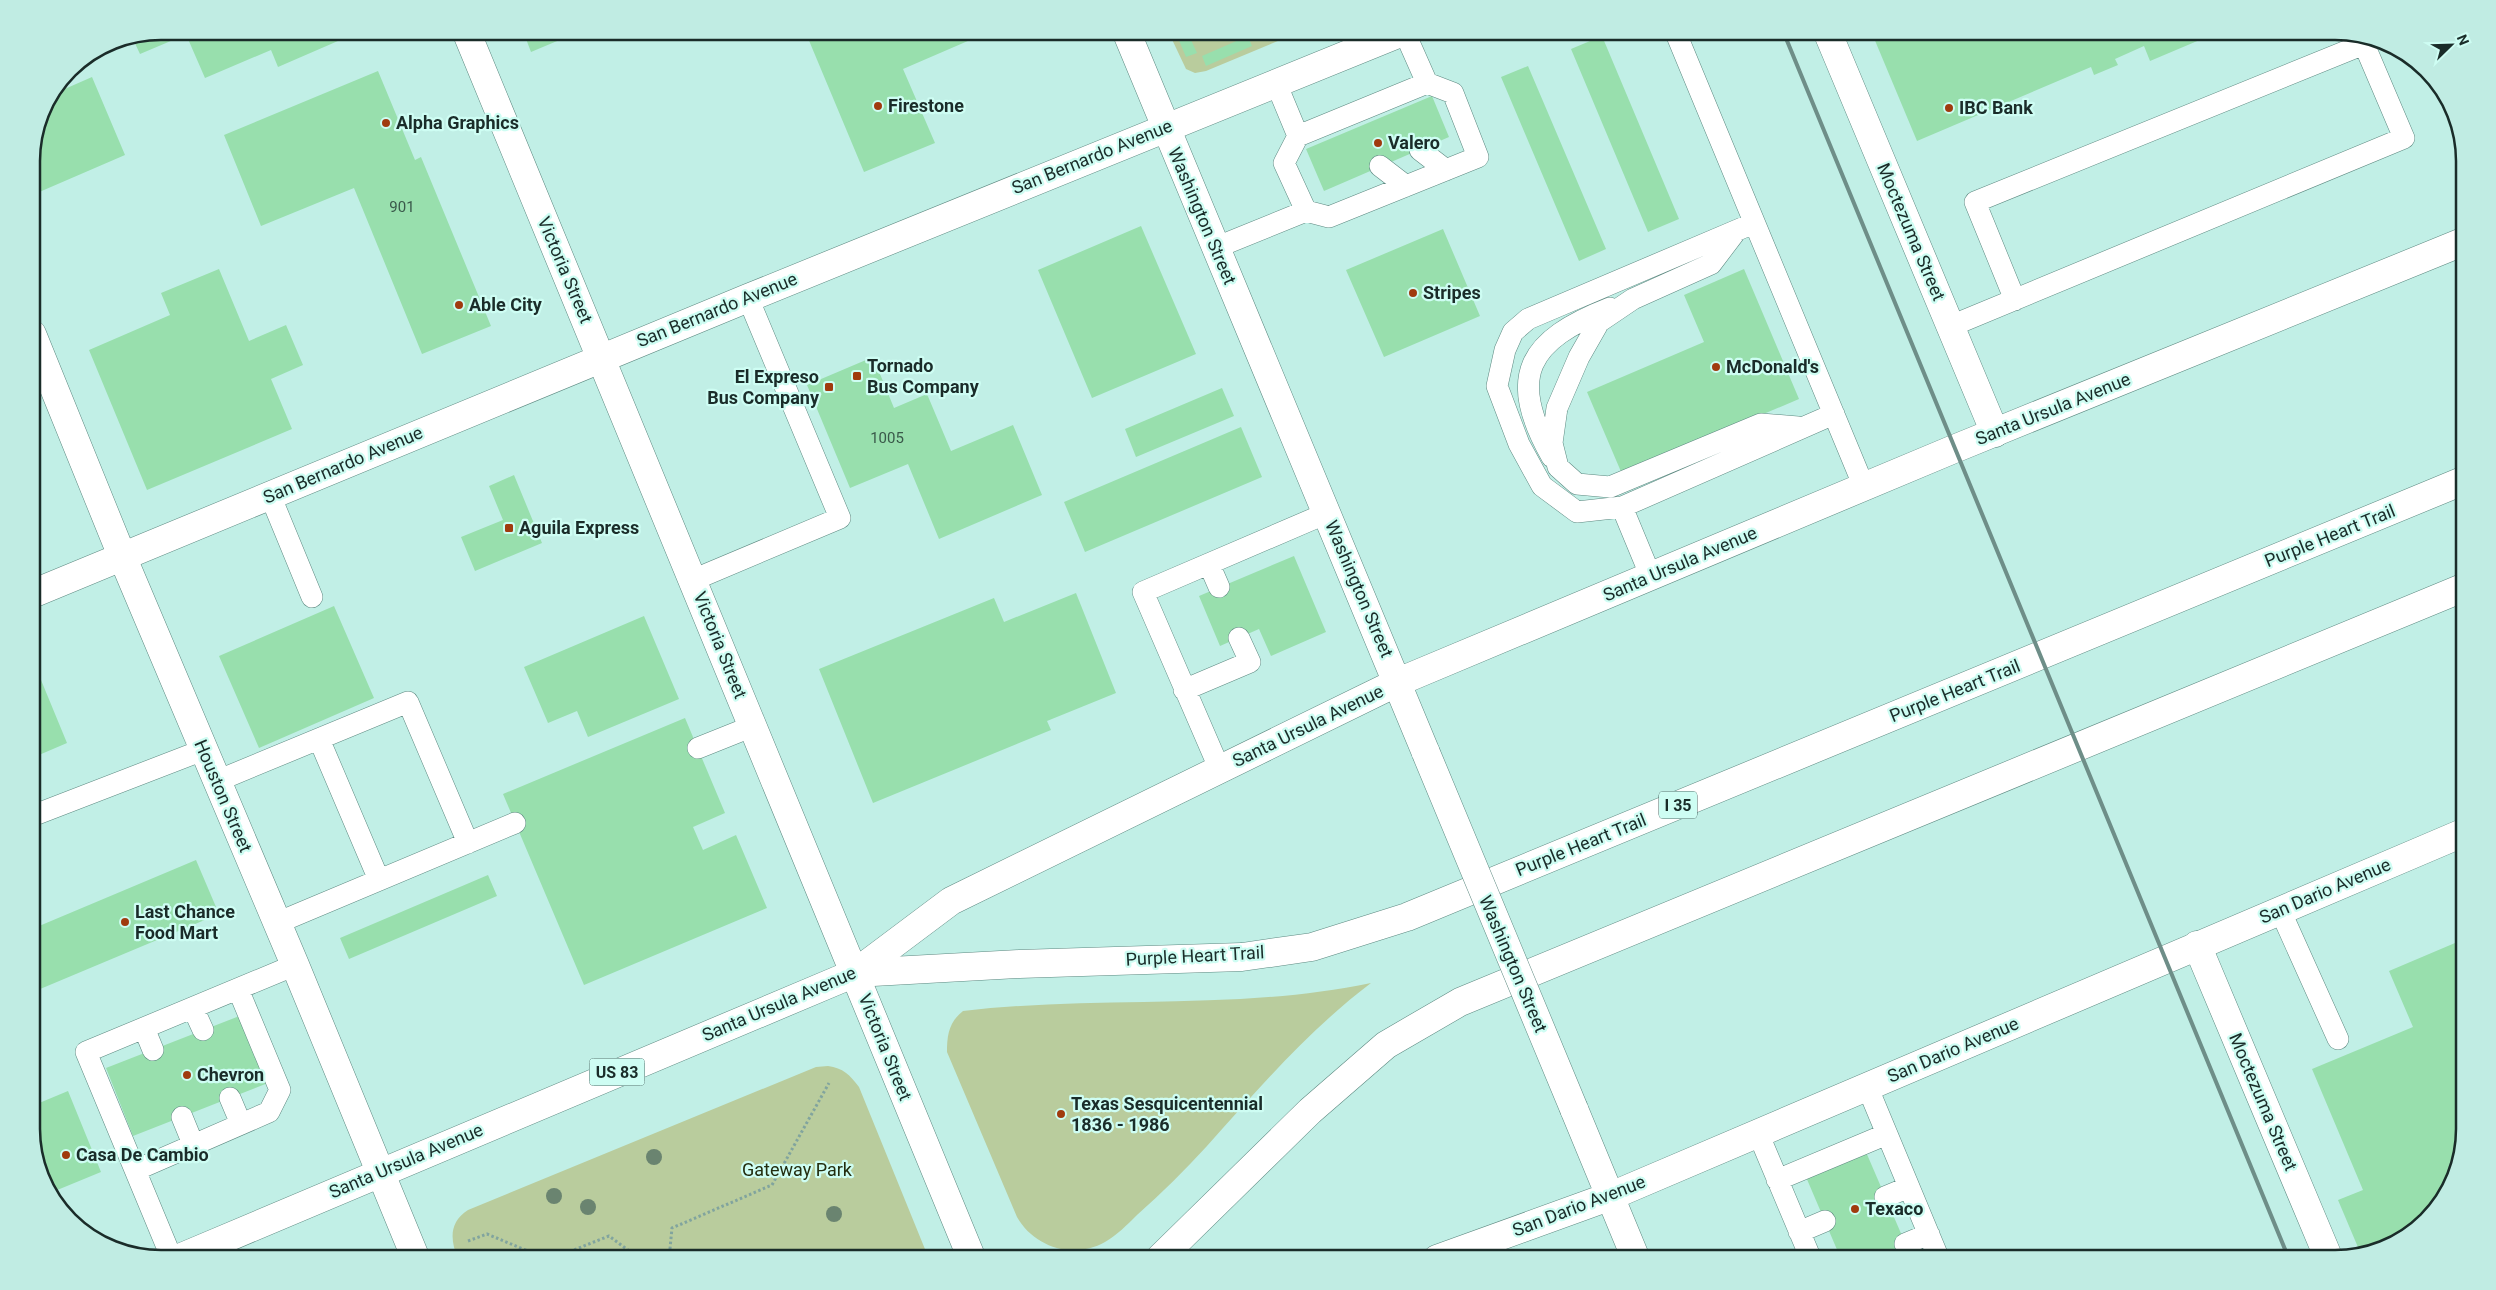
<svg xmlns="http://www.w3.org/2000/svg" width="2496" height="1290" viewBox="0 0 2496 1290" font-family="Roboto,sans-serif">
<rect width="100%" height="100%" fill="#c1efe6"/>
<path fill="#b9cc9d" d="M1168 31H1302L1206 71 1195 73 1186 69Z
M1371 983C1309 1030 1259 1088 1207 1146 1185 1170 1162 1193 1137 1215 1127 1225 1117 1235 1105 1242 1073 1260 1034 1247 1017 1217L947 1052C947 1035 949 1022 963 1011 1098 995 1239 1011 1371 983Z
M828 1066C843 1068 850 1075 859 1087L929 1259H458C450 1240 449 1222 468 1210L816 1067Z"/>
<path fill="#98dfad" d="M161 31H183L185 35 140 54 132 37Z
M206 31H361L278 67 271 50 205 78 188 39Z
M523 31H581L531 52Z
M805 31H991L903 69 935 143 864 172Z
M1175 31H1187L1197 53 1186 57Z
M1871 31H2221L2150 61 2144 46 2115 59 2118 65 2094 75 2091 67 1917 141Z
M1248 36 1252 46 1206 66 1202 56Z
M1602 36 1679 219 1648 232 1571 49Z
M109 43 111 49 85 60V59Z
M1528 66 1606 249 1579 261 1501 77Z
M378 71 415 160 421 157 491 326 422 354 354 188 261 226 224 135Z
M92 77 125 155 37 193 32 179V153L45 104 51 95Z
M1432 96 1449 137 1324 191 1306 149Z
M1141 226 1196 354 1092 398 1038 270Z
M1443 229 1480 316 1384 357 1346 270Z
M219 269 249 341 286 325 303 365 271 379 292 429 147 490 89 350 170 315 161 293Z
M1744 269 1799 399 1622 474 1587 392 1704 342 1684 295Z
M873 357 894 408 927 394 951 451 1013 425 1042 495 939 539 908 464 850 488 807 385Z
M1222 388 1234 416 1136 457 1125 429Z
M1241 427 1262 477 1085 552 1064 502Z
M514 475 542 543 475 571 461 537 503 520 489 486Z
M1294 556 1326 632 1271 656 1259 629 1220 646 1199 596Z
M1076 593 1116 693 1047 721 1051 730 873 803 819 669 994 598 1004 622Z
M334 606 374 698 259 748 219 656Z
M644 616 679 699 588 737 577 711 548 723 524 667Z
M34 663 67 743 32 758V664Z
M685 718 725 813 693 827 703 850 736 835 767 908 584 985 503 794Z
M196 860 219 914 33 992 32 929Z
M488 875 497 896 349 959 340 938Z
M2455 943 2465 966V1129L2451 1187 2400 1241 2360 1252 2338 1200 2363 1190 2312 1069 2413 1027 2389 971Z
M242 1015 268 1083 133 1136 106 1068Z
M68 1091 101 1172 50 1193 32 1138V1106Z
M1866 1152 1912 1259H1841L1806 1177Z"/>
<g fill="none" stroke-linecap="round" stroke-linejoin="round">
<defs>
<path id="service" d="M1404 31 1427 83
M1675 31 1864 487
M1276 83 1298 136
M1420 150 1446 170
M1380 166 1406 186
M1754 223 1528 319 1513 332 1505 350 1497 386 1519 444 1542 486 1577 512 1622 507 1834 414
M1736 231 1711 264 1633 299 1599 322 1579 357 1557 408 1552 443 1558 467 1577 484 1610 487 1761 424 1798 427
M1215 248 1306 211 1329 217 1478 157 1453 93 1427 83 1298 136 1284 163 1306 211
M2015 300 1975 202 2364 44
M1951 326 2404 138 2361 37
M1552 457C1506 376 1528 340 1610 308
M270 495 312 597
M1622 507 1651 577
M1209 564 1219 587
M693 580 840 518 748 298
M1184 690 1250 662 1239 638
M319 739 379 880
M698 748 753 726
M1220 770 1143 592 1327 513
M217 781 408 702 468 843
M32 816 203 750
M2280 910 2338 1039
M277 923 515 823
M193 1008 203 1030
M144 1028 153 1050
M1867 1086 1939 1259
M230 1098 241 1124
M182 1117 193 1144
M1758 1133 1811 1259
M136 1170 269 1112 280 1090 238 989
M1777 1180 1887 1134
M1885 1197 1909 1187
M1799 1232 1825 1221
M1905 1244 1929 1234
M172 1259 86 1052 295 965"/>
<path id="minor" d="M1827 31 1995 433
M2197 945 2329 1259"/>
<path id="secondary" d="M466 31 972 1259
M1126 31 1426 753
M32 594 748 298 1405 31
M855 973 951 901 1398 682 1954 449 2465 241
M1574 1109 1636 1259
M1437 1259 1611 1196 2465 832"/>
<path id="primary" d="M32 334 122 556 295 965 416 1259"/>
<path id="trunk" d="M177 1259 855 973"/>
<path id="motorway" d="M855 973 1019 964 1242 957 1312 947 1407 917 2465 480
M1159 1259 1310 1111 1386 1045 1460 1002 2465 587"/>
</defs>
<use href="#service" stroke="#5d8981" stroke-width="22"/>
<use href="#minor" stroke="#5d8981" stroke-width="29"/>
<use href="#secondary" stroke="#5d8981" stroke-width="29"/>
<use href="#primary" stroke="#5d8981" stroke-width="29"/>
<use href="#trunk" stroke="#5d8981" stroke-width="29"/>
<use href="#motorway" stroke="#5d8981" stroke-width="29"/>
<path stroke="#81a49e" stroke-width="3" stroke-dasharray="2.5 2.5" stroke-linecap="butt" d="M468 1241 487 1234 547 1259
M551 1259 609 1236 640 1259
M669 1259 672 1228 772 1185 829 1083"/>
<use href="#service" stroke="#fff" stroke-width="21"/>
<use href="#minor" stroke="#fff" stroke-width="28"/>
<use href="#secondary" stroke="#fff" stroke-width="28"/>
<use href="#primary" stroke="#fff" stroke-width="28"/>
<use href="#trunk" stroke="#fff" stroke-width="28"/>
<use href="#motorway" stroke="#fff" stroke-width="28"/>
<path stroke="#6e8e88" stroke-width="4" d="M1783 31 2289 1259"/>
<defs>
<path id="secondary-bridge" d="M1426 753 1574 1109"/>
</defs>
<use href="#secondary-bridge" stroke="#5d8981" stroke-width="29" stroke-linecap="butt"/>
<use href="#secondary-bridge" stroke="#fff" stroke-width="28"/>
</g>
<g fill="#6a8470">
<circle cx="654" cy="1157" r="8"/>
<circle cx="554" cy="1196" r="8"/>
<circle cx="588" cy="1207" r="8"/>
<circle cx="834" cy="1214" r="8"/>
</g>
<g fill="#a03b0e" stroke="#cefdf3" stroke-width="2">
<circle cx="878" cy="106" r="5"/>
<circle cx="1949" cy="108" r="5"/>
<circle cx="386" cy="123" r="5"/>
<circle cx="1378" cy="143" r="5"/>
<circle cx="1413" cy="293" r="5"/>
<circle cx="459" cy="305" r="5"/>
<circle cx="1716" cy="367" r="5"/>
<rect x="852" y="371" width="10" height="10" rx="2.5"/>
<rect x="824" y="382" width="10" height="10" rx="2.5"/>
<rect x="504" y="523" width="10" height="10" rx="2.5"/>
<circle cx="125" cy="922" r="5"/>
<circle cx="187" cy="1075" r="5"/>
<circle cx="1061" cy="1114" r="5"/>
<circle cx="66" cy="1155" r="5"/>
<circle cx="1855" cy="1209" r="5"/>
</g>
<g text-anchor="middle" stroke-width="4.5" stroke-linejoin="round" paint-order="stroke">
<g font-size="15" fill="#3a594a">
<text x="402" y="212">901</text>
<text x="887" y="443">1005</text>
</g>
<g fill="#cefdf3" stroke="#506b66" stroke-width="1">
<rect x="1659" y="791.5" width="38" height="27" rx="4"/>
<rect x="589.5" y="1058.5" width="55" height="27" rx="4"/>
</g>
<g font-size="16" font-weight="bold" fill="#1a2c29">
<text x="1678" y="811">I 35</text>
<text x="617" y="1078">US 83</text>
</g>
<g font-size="18" font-weight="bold" fill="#1a2c29" stroke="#cefdf3" text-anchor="start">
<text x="888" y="112">Firestone</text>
<text x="1959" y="114">IBC Bank</text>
<text x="396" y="129">Alpha Graphics</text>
<text x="1388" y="149">Valero</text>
<text x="1423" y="299">Stripes</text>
<text x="469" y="311">Able City</text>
<text x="867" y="372">Tornado<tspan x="867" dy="21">Bus Company</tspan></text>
<text x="1726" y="373">McDonald's</text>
<text x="819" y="383" text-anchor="end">El Expreso<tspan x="819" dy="21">Bus Company</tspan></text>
<text x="519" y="534">Aguila Express</text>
<text x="135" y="918">Last Chance<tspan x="135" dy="21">Food Mart</tspan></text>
<text x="197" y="1081">Chevron</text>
<text x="1071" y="1110">Texas Sesquicentennial<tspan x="1071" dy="21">1836 - 1986</tspan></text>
<text x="76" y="1161">Casa De Cambio</text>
<text x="1865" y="1215">Texaco</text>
</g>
<g font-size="18" fill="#1a2c29" stroke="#cefdf3">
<text transform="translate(1092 157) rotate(-22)" y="6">San Bernardo Avenue</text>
<text transform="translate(1202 216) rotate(67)" y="6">Washington Street</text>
<text transform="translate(1911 232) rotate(67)" y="6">Moctezuma Street</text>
<text transform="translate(565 270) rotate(67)" y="6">Victoria Street</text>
<text transform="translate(717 310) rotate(-22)" y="6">San Bernardo Avenue</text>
<text transform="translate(2053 409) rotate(-22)" y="6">Santa Ursula Avenue</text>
<text transform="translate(343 465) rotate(-23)" y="6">San Bernardo Avenue</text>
<text transform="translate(2330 536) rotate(-22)" y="6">Purple Heart Trail</text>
<text transform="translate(1680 564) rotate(-23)" y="6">Santa Ursula Avenue</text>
<text transform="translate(1359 589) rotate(67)" y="6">Washington Street</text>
<text transform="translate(720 645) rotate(68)" y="6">Victoria Street</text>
<text transform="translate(1955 691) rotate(-22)" y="6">Purple Heart Trail</text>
<text transform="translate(1308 726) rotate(-26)" y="6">Santa Ursula Avenue</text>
<text transform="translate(223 796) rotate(67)" y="6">Houston Street</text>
<text transform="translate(1581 845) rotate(-22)" y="6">Purple Heart Trail</text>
<text transform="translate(2325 891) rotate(-23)" y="6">San Dario Avenue</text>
<text transform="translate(1195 956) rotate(-3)" y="6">Purple Heart Trail</text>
<text transform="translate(1513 964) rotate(67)" y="6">Washington Street</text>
<text transform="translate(779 1004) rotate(-23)" y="6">Santa Ursula Avenue</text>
<text transform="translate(885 1047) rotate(68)" y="6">Victoria Street</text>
<text transform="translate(1953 1050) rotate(-23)" y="6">San Dario Avenue</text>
<text transform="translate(2263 1102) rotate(67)" y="6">Moctezuma Street</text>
<text transform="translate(406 1161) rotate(-23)" y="6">Santa Ursula Avenue</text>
<text transform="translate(1579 1206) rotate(-21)" y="6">San Dario Avenue</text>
</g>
<g font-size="18" fill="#232d0f" stroke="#cefdf3">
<text x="797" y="1176">Gateway Park</text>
</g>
</g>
<path d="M0 0H2496V1290H0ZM161 40H2335A121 121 0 0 1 2456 161V1129A121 121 0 0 1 2335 1250H161A121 121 0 0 1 40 1129V161A121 121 0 0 1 161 40Z" fill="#c0ece3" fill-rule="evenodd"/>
<path fill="none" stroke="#1a2c29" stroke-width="2.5" d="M161 40H2335A121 121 0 0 1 2456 161V1129A121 121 0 0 1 2335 1250H161A121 121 0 0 1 40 1129V161A121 121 0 0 1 161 40Z"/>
<g transform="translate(2451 45) rotate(67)" stroke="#cefdf3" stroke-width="4" paint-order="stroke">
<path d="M0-4L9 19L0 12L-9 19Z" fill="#1a2c29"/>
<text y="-8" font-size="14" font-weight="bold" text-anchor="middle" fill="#1a2c29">N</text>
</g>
</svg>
